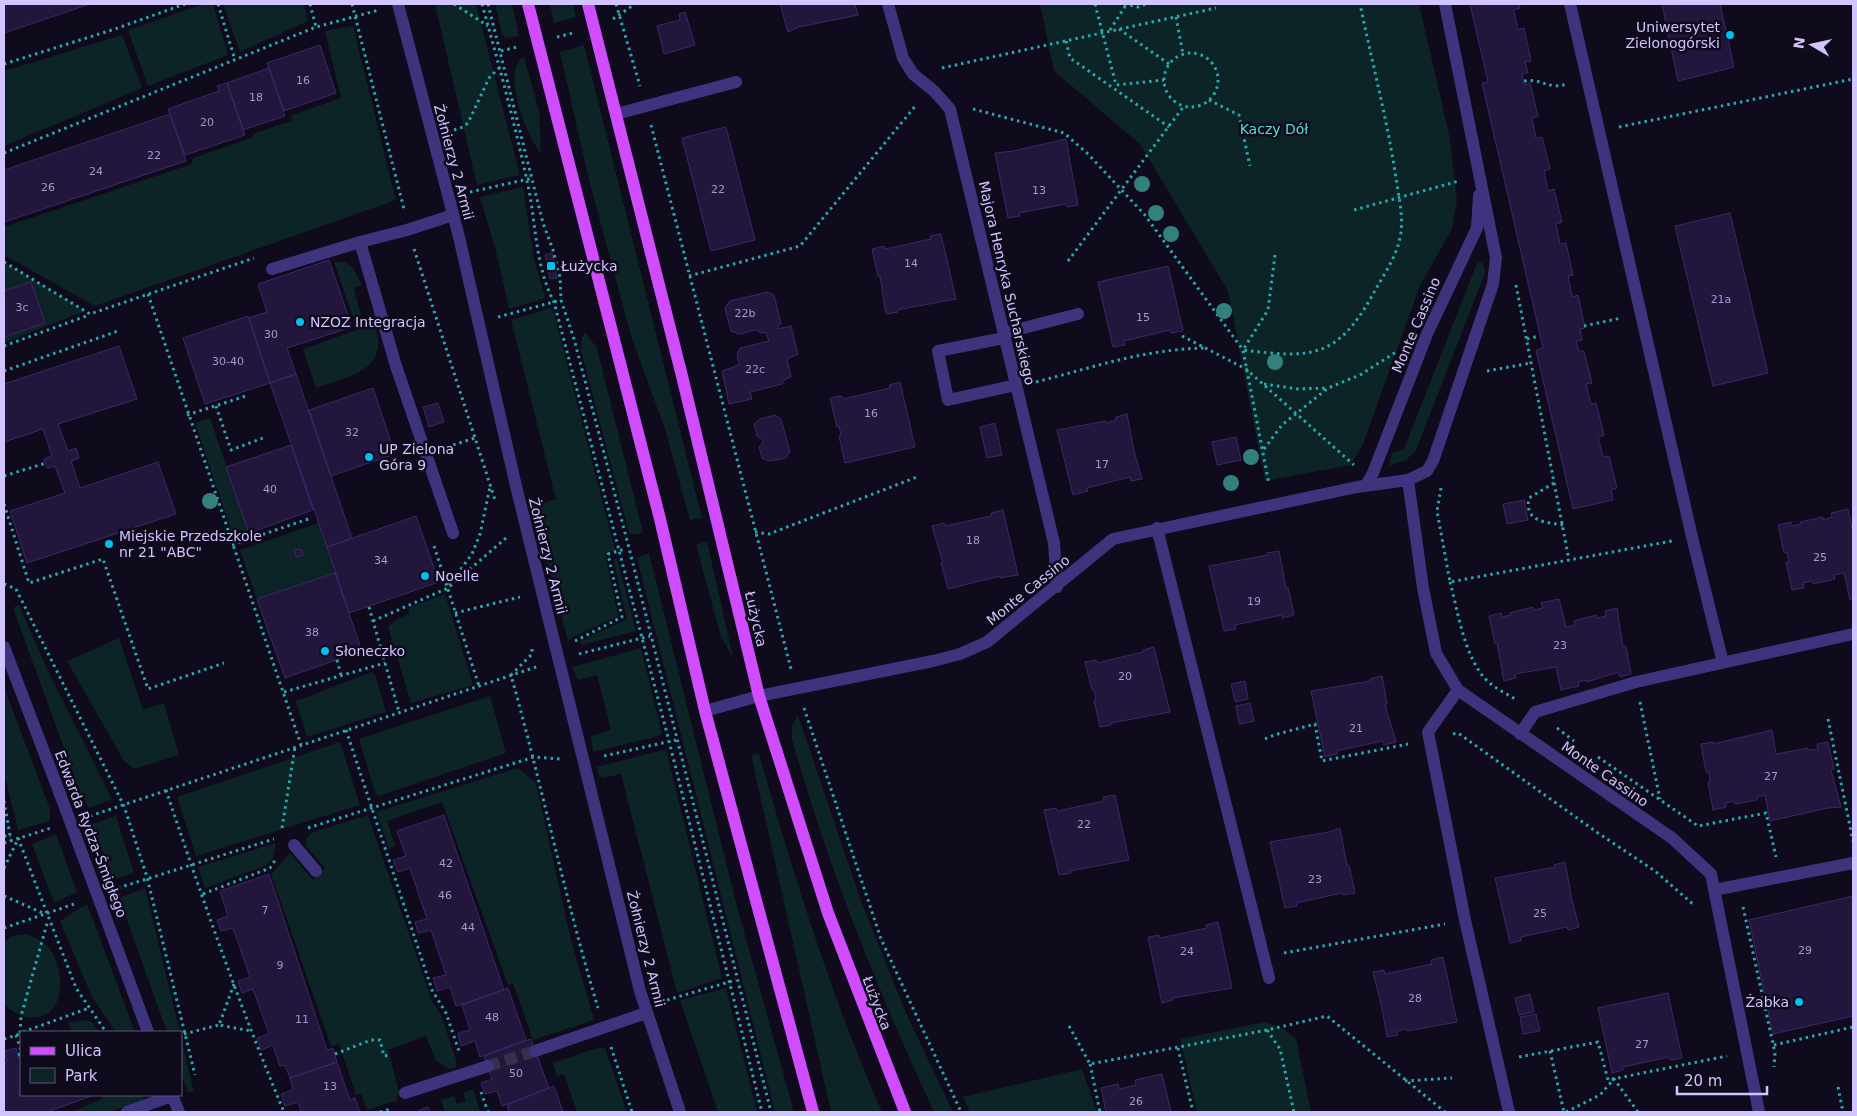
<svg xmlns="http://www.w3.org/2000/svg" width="1857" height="1116" viewBox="0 0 1857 1116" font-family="'DejaVu Sans',sans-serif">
<rect width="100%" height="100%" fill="#0f0a1c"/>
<path fill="#0d2426" d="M204 4H213L228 55 148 86 128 30Z
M223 4H304L308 21 240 52Z
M435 4H476L520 175 477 185Z
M495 4H512L519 36 506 38 502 34Z
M550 4H573L576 17 554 23Z
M1040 4H1419L1450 139 1457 200 1452 229 1420 286 1363 444 1351 465 1265 481 1228 291 1140 144 1054 71Z
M353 26 396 200 95 306 4 255V227L192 164 193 158 251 138 255 133 291 121 292 115 341 98 325 31Z
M122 35 142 88 4 146V71Z
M584 45 702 518 690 520 665 429 631 336 588 176 560 52Z
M524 57 539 111 541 153C527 138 500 70 524 57Z
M523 187 534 259 545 297 543 299 509 309 497 255 480 197Z
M4 262 85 311 4 343Z
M334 262H345L353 268 362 285 354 288 362 319 371 317 373 321 356 327Z
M1477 263H1483L1485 273 1416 450 1406 460 1389 466 1392 453 1404 449Z
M551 308 554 313 615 550 605 553 618 616 569 639 570 648 533 506 556 499 511 320Z
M374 324C392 370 350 376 316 388L303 349Z
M585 332 597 348 643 532 637 535 629 533 581 351 582 337Z
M210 418 249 533 234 538 195 423Z
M319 523 335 573 257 599 240 550Z
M707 541 733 657 721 637 696 545Z
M649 553 735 899 794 1112H775L637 558Z
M617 558 636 631 581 645V641L627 619 613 560Z
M445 594 473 685 411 703 388 627 397 619 409 614V608Z
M19 605 47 669 112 799 89 808 80 792 13 608Z
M119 638 143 710 164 703 179 755 134 769 124 761 67 661Z
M641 648 662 734 655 737 593 752 591 736 611 730 597 675 578 680 572 667Z
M372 672 376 677 386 712 307 737 296 701Z
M4 687 50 809V821L18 830 4 773Z
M490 696 506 753 379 796 375 793 359 739Z
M798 715 860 898 906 1013 953 1112H934C878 991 828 868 792 739V725Z
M340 742 360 805 196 856 177 797Z
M666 749 722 978 677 993 621 774 603 778 599 776 597 767Z
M755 754H759C794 876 831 996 882 1112H831L751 755Z
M518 768 536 783 571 940 594 1020 533 1040 513 983 508 985 442 802 387 821 395 846 389 848 376 812Z
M368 815 432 1001 441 1015 457 1063 455 1068 450 1069 436 1061 426 1036 388 1050 400 1095 396 1096 398 1100 367 1110 361 1094 356 1095 339 1044 331 1046 271 874 290 853 313 880 325 868 306 846V839L313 832Z
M116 816 134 873 113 880 92 824Z
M56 834 77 892 54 903 32 844Z
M276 843 273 859 265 866 205 888 198 867Z
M145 888 180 1032H167L119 898Z
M87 904 135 1032H116L92 997 60 921Z
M26 934C34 937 42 941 49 948 60 961 64 988 56 1004 44 1025 16 1019 4 1003V942L12 936Z
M726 988 757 1112H718L680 1000Z
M84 1020 92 1022 99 1032H72L68 1023Z
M1265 1022 1284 1029 1296 1039 1311 1112H1197L1180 1039Z
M181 1037 194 1092H188L181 1073Z
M600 1047 605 1048 627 1112H577L564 1074 557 1076 553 1063Z
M1082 1069 1097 1112H970L963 1097Z
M473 1089 480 1111 445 1112 441 1100 454 1096 457 1104 466 1101 463 1093Z
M102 1095H141L144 1098 141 1101 109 1112H72L103 1098Z"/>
<path fill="#22163d" stroke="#3c276a" d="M4 4H90L4 33Z
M780 4H855L858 15 799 27 788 32Z
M1470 4H1519L1520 8 1514 10 1518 30 1524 28 1531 61 1525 62 1528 73 1522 74 1524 85 1530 83 1538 116 1532 118 1536 138 1542 137 1550 169 1544 171 1548 191 1554 189 1562 222 1556 224 1560 244 1566 243 1573 275 1568 276 1572 297 1578 295 1585 328 1580 329 1582 340 1576 341 1579 351H1584L1592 383 1586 384 1591 404 1596 403 1604 435 1598 437 1603 457 1609 456 1617 488 1611 490 1613 500 1573 509 1536 350 1543 348 1482 83 1488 82Z
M1662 4H1720L1734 67 1678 81Z
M685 12 695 45 664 54 657 26 680 20 679 14Z
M320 45 336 93 284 111 267 63Z
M269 68 285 116 243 130 227 83Z
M227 83 245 135 185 155 168 109 219 91 217 86Z
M170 114 186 161 4 222V170Z
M726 127 755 240 711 251 682 138Z
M1066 139 1078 205 1067 207 1066 204 1019 213 1020 216 1008 218 995 153 1013 151Z
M1730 213 1768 373 1713 386 1675 226Z
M941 234 956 299 897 310 898 312 886 314 880 276H878L872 249 884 246 885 249 931 239 930 236Z
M552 253 557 278 550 279 545 255Z
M329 260 352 327 287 348 296 374 270 383 249 318 267 312 258 284Z
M1168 266 1183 331 1171 333 1170 330 1124 341 1125 345 1113 347 1098 282Z
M31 282 45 323 4 337V291Z
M768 292 774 295 781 323 777 329 791 326 798 354 787 359 791 377 785 379 782 384 750 392 752 399 729 404 722 371 739 365 737 354 740 348 769 341 766 332 761 333 755 330 739 334 731 331 725 308 730 301Z
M248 316 270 383 205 404 183 338Z
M119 346 137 399 58 424 68 451 76 448 79 458 71 461 80 488 158 462 176 514 27 563 10 511 65 493 55 466 47 468 44 459 52 456 43 429 4 442V384Z
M296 374 352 538 327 547 270 383Z
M900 382 915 447 845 463 839 436 841 435 839 426 837 427 830 398 842 396 843 399 890 388 889 385Z
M373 388 395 454 331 476 309 410Z
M438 403 444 422 429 427 423 407Z
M1127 414 1134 451 1142 479 1131 481 1130 477 1087 488 1088 491 1073 495 1057 430 1106 421V423L1116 420V417Z
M775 415 781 419 790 452 786 458 769 461 762 458 759 447 764 441 757 436 754 424 760 419Z
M995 423 1002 455 987 458 980 427Z
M1236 437 1241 460 1217 465 1212 442Z
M291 445 313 510 249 533 226 467Z
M1524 500 1528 520 1507 524 1503 504Z
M1848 509 1853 532V599L1850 600 1844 573 1834 575 1835 579 1813 584 1812 581 1803 583 1804 588 1792 590 1786 562H1789L1787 552 1784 553 1778 525 1791 522 1792 526 1801 524 1800 522 1823 517V520L1832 517 1831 513Z
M1003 510 1018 575 1000 578V576L948 589 941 563H943L932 526 944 523 945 526 991 516V513Z
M416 516 439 582 349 613 327 547Z
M301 549 303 555 296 557 294 550Z
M1279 551 1286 588 1288 587 1294 615 1282 618V615L1235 625 1236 629 1224 631 1209 566 1268 555 1267 553Z
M335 573 362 651 285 678 257 599Z
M1559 599 1566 627 1575 625 1574 621 1596 615 1597 618 1606 616 1605 611 1617 608 1623 647 1626 646 1631 674 1620 677 1618 672 1587 682V680L1578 682 1579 686 1561 690 1556 667 1515 674 1516 678 1504 681 1497 643 1495 644 1489 616 1501 613 1502 617 1511 615 1510 613 1533 607 1534 610 1543 608 1541 603Z
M1154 647 1170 712 1111 723V725L1100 727 1094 700 1096 699 1094 690H1092L1085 662 1096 660 1097 663 1143 652V650Z
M1382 676 1387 704 1385 705 1396 742 1384 745 1383 741 1336 751 1337 754 1325 757 1311 691 1370 681V679Z
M1245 681 1248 699 1235 702 1231 684Z
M1250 703 1254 721 1239 724 1236 706Z
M1772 730 1776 754 1808 748V750L1818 749 1817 744 1828 742 1834 769 1831 770 1841 807 1828 808 1770 821 1765 795 1757 797V800L1735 804 1734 801 1726 803V807L1713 810 1708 782 1710 781 1709 772H1706L1701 744 1713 742V744Z
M1115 795 1129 860 1070 871 1071 873 1059 875 1044 810 1056 808 1057 811 1104 801 1103 797Z
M444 815 504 990 456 1006 450 987 437 991 433 978 446 975 431 930 418 933 415 922 427 919 410 868 398 872 393 860 406 856 397 831Z
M1340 828 1347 866 1349 865 1355 893 1343 895 1342 893 1296 903 1297 906 1285 908 1270 842 1329 832Z
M1565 862 1572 900 1579 927 1568 930 1567 927 1521 937V941L1510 943 1495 878 1555 867 1554 865Z
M269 874 327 1050 333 1048 337 1062 290 1078 285 1065 280 1066 273 1045 261 1050 257 1038 269 1034 253 989 242 993 238 981 250 977 233 928 221 931 217 920 228 916 220 891Z
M1853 896V1016L1773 1034 1749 920Z
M1218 922 1232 988 1173 998V1000L1162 1003 1148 937 1159 935 1160 938 1207 928 1206 925Z
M1443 957 1457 1022 1407 1031V1029L1397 1031 1398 1035 1387 1037 1382 1009 1373 972 1384 970 1385 974 1432 964 1431 960Z
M508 988 526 1040 480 1057 475 1041 461 1046 458 1033 470 1030 462 1005Z
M1668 993 1682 1058 1670 1060 1669 1057 1623 1067V1070L1612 1073 1598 1008Z
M1530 994 1534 1012 1519 1015 1515 998Z
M1536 1014 1540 1031 1523 1034 1520 1017Z
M531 1039 549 1088 502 1106 497 1091 485 1094 481 1083 492 1079 484 1056Z
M16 1048 19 1058H21V1095H94L47 1112H4V1064L7 1062 4 1051Z
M337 1062 350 1100 355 1098 360 1112H301L298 1102 285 1106 281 1094 293 1090 290 1078Z
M1162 1074 1171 1112H1106L1101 1088 1118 1084 1119 1089 1136 1085 1135 1080Z
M554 1086 563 1112H509L507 1105Z
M428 1107 430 1112H415Z"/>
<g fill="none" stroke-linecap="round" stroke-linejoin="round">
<path stroke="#362f49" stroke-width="12" stroke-dasharray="12 6" stroke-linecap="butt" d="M488 1066 535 1051"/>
<path stroke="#28a9b0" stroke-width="3" stroke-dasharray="2.5 4" stroke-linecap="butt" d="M218 4 235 60
M310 4 316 27
M352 4 404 209
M454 4 488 26
M482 4C499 65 516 128 529 190 536 227 536 268 554 302L669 741 762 1112
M488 4 543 223 553 250 560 277 561 300 574 339 629 548 771 1112
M616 4 640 86
M1095 4 1116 85 1164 80
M1124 4 1138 7 1146 4
M1176 17 1183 54
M613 19 635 4
M1119 29 1169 64
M1110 30 1126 5
M557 37 573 33
M1066 41 1070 58 1169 127
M501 51 517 47
M1164 80a27 27 0 1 1 54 0a27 27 0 1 1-54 0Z
M4 64 115 29 185 4
M942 68 1216 8
M1524 81C1543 78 1546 90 1568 84
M1209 100 1239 115 1250 166
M973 109 1064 133 1088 154 1144 214 1243 350 1269 484
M651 125 791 669
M1619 127 1853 79
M454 130 463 127 468 123 489 78 500 67
M4 153 316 27 379 10
M470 192 533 178
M1354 210 1459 181
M414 249 495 500
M1275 255 1268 310 1243 350C1309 358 1336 360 1372 296 1381 279 1394 261 1399 242 1405 221 1399 199 1396 178 1387 119 1372 62 1360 4
M1068 261 1184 106
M4 262 90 314 254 258
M689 276 800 246 917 104
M1516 285 1569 560
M148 294 301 745
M498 317 561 300
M1584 326 1621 318
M1182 336 1246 369 1354 465
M1527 339 1539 336
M4 346 89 315
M4 371 118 331
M1487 371 1531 363
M1036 382C1095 367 1144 349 1206 348
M1264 384 1298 389 1327 388
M216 406 231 450 263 438
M187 415 246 396
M447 447 475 438
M1264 449 1282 425 1328 388 1360 375 1396 352
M4 476 46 463
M1554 483 1529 498C1524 522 1545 522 1563 525
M1441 488 1437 511 1450 582 1672 541
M4 504 29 583 103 559 148 689 224 663
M755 532 769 534 917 477
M232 545 311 518
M434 546 479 686
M1450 582C1458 611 1463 650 1482 675 1490 686 1505 693 1517 700
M4 584 16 589 124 806 147 877 195 1075
M449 585 472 554 480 534 490 487
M369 607 399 712
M455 613 520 597
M373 621 448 588 506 538
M575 641 622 617 608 554 625 549
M532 649V654L511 675C542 786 565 898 598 1008
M579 654 650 636
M337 660 341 675
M284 692 385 663
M1640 702 1660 799
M804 708 881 939 961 1112
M1828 719 1853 841
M1557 728 1574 741
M346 730 432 990 446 1013 460 1054
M1453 734 1458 733 1598 833 1655 871 1695 906
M1265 739 1274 735 1315 724 1322 761 1408 744
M604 756 676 740
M1598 757 1698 826 1766 813 1776 857
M166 790C202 898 240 1007 284 1112
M4 801 11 841
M90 816 539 666
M282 828 295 747
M308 828 534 757 561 759
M4 836H11
M18 838 76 988 106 1032
M4 843 51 828
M4 868 18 839
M118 888 274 839
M203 894 270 868 276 859
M4 896 45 914
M1743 907 1775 1053 1774 1067
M4 928 77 903
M1284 953 1445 924
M234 984 219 1025 251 1031
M667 1000 736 980
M1069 1026 1090 1064 1267 1030 1327 1016 1445 1112
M1267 1030 1280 1049 1294 1112
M23 1032 89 1008
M20 1033 21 1016 48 920
M184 1034 219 1025
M16 1035 21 1050
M4 1039 20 1034
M1774 1045 1853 1027
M611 1047 632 1112
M1178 1048 1193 1112
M1550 1051 1564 1112
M335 1054 371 1040H380L384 1056 389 1055
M18 1055 21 1054
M1519 1057 1598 1042 1608 1080 1727 1056
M1090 1064 1100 1112
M1405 1081 1452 1078
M1838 1087 1843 1112
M481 1092 488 1112
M380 1112 391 1109
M1566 1112 1600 1095 1614 1079 1638 1112"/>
<path stroke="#3e337d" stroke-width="12" d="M398 4 459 237 516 486 640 991 680 1112
M888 4 903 58 913 74 934 91 950 109 1054 543 1057 587
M1570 4 1692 537 1723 663
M616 114 736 82
M453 215 407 230 360 242 396 366 453 533
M272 269 360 242
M1004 333 1078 314
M1004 338 938 351 948 400 1016 385
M1408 480 1423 588 1436 653 1458 690 1672 838 1711 874 1759 1112
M1366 485 1373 473 1427 334 1477 228 1479 195
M1157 528 1269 978
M4 647 60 794
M1458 690 1428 732 1465 920 1509 1112
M705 711 759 696 933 661 960 654 987 642 1113 539 1357 487 1408 480 1427 471 1433 461 1493 284 1496 258 1445 4
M1520 734 1535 712 1636 682 1853 634
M294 845 316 871
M1714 890 1853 863
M114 940 148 1032
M535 1051 646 1013
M405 1093 488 1066
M172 1095 179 1112
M127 1112 172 1096"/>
<path stroke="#d04cff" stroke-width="12" d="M528 4 660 519 705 711 813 1112
M588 4 682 376 759 696 828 913 905 1112"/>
<path stroke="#3e337d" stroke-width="12" d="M60 794 114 940"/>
</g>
<g fill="#32817d">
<circle cx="1142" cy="184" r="8"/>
<circle cx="1156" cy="213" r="8"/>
<circle cx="1171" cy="234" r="8"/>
<circle cx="1224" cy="311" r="8"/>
<circle cx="1275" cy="362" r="8"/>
<circle cx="1251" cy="457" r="8"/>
<circle cx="1231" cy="483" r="8"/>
<circle cx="210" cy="501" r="8"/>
</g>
<g fill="#00bef0" stroke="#0f0a1c" stroke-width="2">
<circle cx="1730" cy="35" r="5"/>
<rect x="546" y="261" width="10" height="10" rx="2.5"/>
<circle cx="300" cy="322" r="5"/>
<circle cx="369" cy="457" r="5"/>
<circle cx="109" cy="544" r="5"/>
<circle cx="425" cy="576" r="5"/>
<circle cx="325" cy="651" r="5"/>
<circle cx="1799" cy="1002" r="5"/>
</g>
<g text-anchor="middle" stroke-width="5" stroke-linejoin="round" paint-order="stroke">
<g font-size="11" fill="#a699ce">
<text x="303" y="84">16</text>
<text x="256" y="101">18</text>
<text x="207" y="126">20</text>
<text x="154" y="159">22</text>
<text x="96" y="175">24</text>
<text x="48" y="191">26</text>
<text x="718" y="193">22</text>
<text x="1039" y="194">13</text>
<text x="911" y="267">14</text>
<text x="1721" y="303">21a</text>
<text x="22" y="311">3c</text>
<text x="745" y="317">22b</text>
<text x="1143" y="321">15</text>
<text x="271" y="338">30</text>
<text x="228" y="365">30-40</text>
<text x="755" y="373">22c</text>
<text x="871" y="417">16</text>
<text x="352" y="436">32</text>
<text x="1102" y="468">17</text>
<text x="270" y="493">40</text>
<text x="973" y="544">18</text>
<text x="1820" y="561">25</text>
<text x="381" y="564">34</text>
<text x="1254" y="605">19</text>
<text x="312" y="636">38</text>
<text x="1560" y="649">23</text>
<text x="1125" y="680">20</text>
<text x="1356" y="732">21</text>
<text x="1771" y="780">27</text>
<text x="1084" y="828">22</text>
<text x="446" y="867">42</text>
<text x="1315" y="883">23</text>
<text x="445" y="899">46</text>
<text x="265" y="914">7</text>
<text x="1540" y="917">25</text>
<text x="468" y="931">44</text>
<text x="1805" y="954">29</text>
<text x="1187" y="955">24</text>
<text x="280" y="969">9</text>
<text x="1415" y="1002">28</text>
<text x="492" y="1021">48</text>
<text x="302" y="1023">11</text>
<text x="1642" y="1048">27</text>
<text x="516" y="1077">50</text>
<text x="330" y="1090">13</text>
<text x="1136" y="1105">26</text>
</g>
<g font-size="14" fill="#d2c5ff" stroke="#0f0a1c" text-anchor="start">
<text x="1720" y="32" text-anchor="end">Uniwersytet<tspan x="1720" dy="16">Zielonogórski</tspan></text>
<text x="561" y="271">Łużycka</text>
<text x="310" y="327">NZOZ Integracja</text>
<text x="379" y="454">UP Zielona<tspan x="379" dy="16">Góra 9</tspan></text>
<text x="119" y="541">Miejskie Przedszkole<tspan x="119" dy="16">nr 21 "ABC"</tspan></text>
<text x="435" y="581">Noelle</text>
<text x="335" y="656">Słoneczko</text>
<text x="1789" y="1007" text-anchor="end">Żabka</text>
</g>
<g font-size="14" fill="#4ee2cd" stroke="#0f0a1c">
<text x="1274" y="134">Kaczy Dół</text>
</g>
<g font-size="14" fill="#d2c5ff" stroke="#0f0a1c">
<text transform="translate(454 162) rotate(75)" y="5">Żołnierzy 2 Armii</text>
<text transform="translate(1007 283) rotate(77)" y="5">Majora Henryka Sucharskiego</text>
<text transform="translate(1416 325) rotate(-67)" y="5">Monte Cassino</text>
<text transform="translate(548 556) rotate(76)" y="5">Żołnierzy 2 Armii</text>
<text transform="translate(1028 590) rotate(-39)" y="5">Monte Cassino</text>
<text transform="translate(756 619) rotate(77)" y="5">Łużycka</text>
<text transform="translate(1605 774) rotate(35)" y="5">Monte Cassino</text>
<text transform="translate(91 834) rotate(69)" y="5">Edwarda Rydza-Śmigłego</text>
<text transform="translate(646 949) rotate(76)" y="5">Żołnierzy 2 Armii</text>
<text transform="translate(877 1003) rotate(69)" y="5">Łużycka</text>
</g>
</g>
<rect width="1857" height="1116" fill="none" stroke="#d2c5ff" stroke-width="10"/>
<rect x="20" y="1031" width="162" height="65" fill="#0f0a1c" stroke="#5d5577"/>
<rect x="30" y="1047" width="25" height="8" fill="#d04cff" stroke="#5d5577"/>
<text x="65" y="1056" font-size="15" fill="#d2c5ff">Ulica</text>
<rect x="30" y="1068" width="25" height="15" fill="#0d2426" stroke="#5d5577"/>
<text x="65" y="1081" font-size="15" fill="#d2c5ff">Park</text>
<g transform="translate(1812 45) rotate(279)" stroke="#0f0a1c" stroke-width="4" paint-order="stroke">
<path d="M0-4L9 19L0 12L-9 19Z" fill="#d2c5ff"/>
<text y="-8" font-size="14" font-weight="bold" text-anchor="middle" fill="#d2c5ff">N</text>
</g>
<path d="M1677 1086v8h90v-8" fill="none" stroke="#d2c5ff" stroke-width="2.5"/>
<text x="1684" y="1086" font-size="15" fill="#d2c5ff" stroke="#0f0a1c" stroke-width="4" paint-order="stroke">20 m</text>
</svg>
